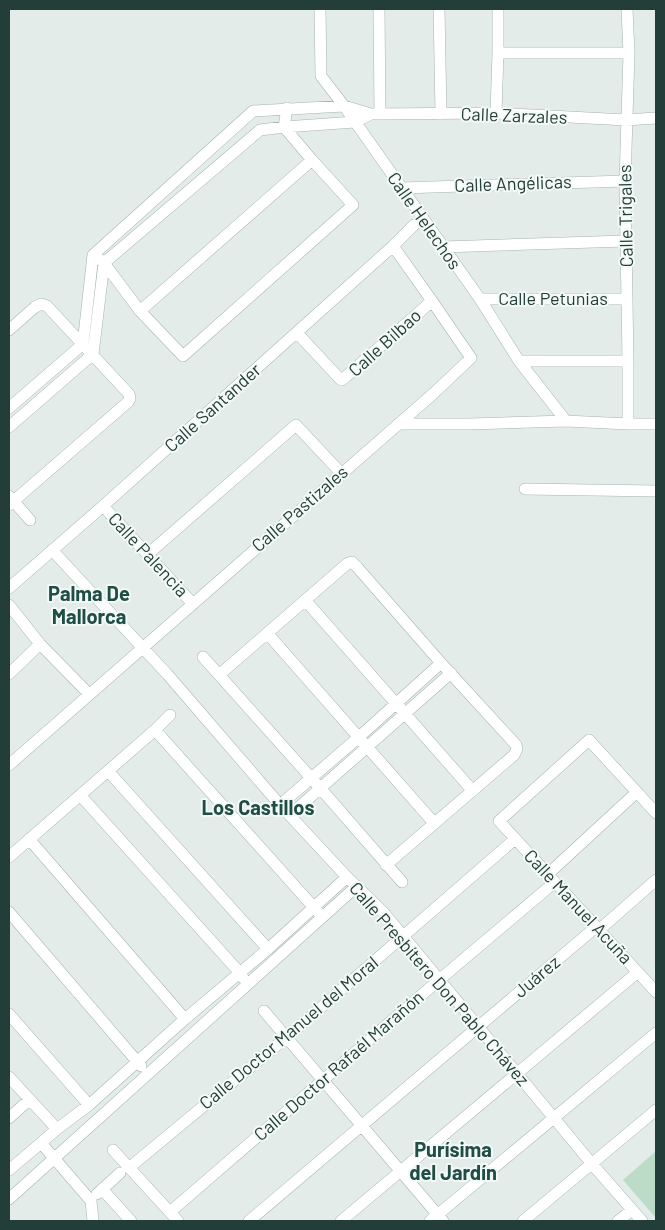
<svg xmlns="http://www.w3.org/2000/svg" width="665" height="1230" viewBox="0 0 665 1230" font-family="Barlow,sans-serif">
<rect width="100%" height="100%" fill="#e3ece9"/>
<path fill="#bddcc8" d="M656 1151V1218L623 1180Z"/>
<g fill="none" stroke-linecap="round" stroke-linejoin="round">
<defs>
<path id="minor" d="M320 9 321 76 344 106 480 299 519 361 566 421
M379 9 380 114
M439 9 441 114
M627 9 629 53 625 181 628 361V424
M498 53H629
M496 113 498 53V9
M401 188 625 181
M443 247 626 241
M101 260 104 263 140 311 183 356 353 205 312 160 284 127 287 108
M480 299H627
M140 311 312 160
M9 330 35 307 41 304 47 306 129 394 130 398 128 402 9 505
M297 333 340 379 342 380 432 301
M519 361H628
M9 408 83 344 93 255 253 111 344 106 371 114 496 113 626 120 656 118
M398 424H470L566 421 628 424H656
M9 427 93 354 104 263 260 130 284 127 355 122 371 114
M525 489 656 491
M9 496 30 520
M103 506 193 604
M52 550 168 675 280 805 347 877 384 913 592 1164 642 1221
M148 554 296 425 341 473
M9 588 103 506 393 246 414 225
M305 600 472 790
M9 605 40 644 89 694
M267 633 434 823
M203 657 321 789 402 882
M9 674 40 644
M219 675 348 563 352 562 357 567 441 663 516 745 517 749 514 755 386 865
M155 730 318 912
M9 765 434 393 471 358 432 301 393 246
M108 771 268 949
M80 795 240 973 243 978
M280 805 359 737 441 663
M656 813 589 740 499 821 656 992
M290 815 451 673
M29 839 185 1019
M9 857 155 730 170 715
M548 874 637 792
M9 912 141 1066
M599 930 656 880
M264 1011 443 1221
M9 1014 89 1105
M9 1077 57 1129
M9 1118 29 1100
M41 1143 91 1201 93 1221
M113 1150 178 1221
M130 1167 287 1037 515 839
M9 1170 41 1143 57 1129 89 1105 185 1019 268 949 347 877
M102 1189 131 1221
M97 1194 120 1173
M9 1199 357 886
M170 1212 439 980 555 882
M249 1221 596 927
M341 1221 638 972
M430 1221 656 1033
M523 1221 656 1110
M618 1221 632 1210"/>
</defs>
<use href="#minor" stroke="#a6b4b0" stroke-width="12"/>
<use href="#minor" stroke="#fff" stroke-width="11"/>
</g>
<g text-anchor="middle" stroke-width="4" stroke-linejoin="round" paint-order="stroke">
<g font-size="18" fill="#233d38" stroke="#f3f9f6">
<text transform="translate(514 116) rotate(2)" y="6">Calle Zarzales</text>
<text transform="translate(513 184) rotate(-2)" y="6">Calle Angélicas</text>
<text transform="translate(626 216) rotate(-91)" y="6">Calle Trigales</text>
<text transform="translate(424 221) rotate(55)" y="6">Calle Helechos</text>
<text x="553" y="305">Calle Petunias</text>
<text transform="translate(385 343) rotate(-42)" y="6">Calle Bilbao</text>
<text transform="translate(213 408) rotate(-42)" y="6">Calle Santander</text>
<text transform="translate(300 509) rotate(-41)" y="6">Calle Pastizales</text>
<text transform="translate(148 555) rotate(47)" y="6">Calle Palencia</text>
<text transform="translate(578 907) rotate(47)" y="6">Calle Manuel Acuña</text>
<text transform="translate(537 977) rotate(-40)" y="6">Juárez</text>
<text transform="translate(439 984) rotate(49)" y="6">Calle Presbítero Don Pablo Chávez</text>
<text transform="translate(289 1033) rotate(-40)" y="6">Calle Doctor Manuel del Moral</text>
<text transform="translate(339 1066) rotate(-41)" y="6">Calle Doctor Rafaél Marañón</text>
</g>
<g font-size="20" font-weight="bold" fill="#204e46" stroke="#f3f9f6">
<text x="89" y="601">Palma De<tspan x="89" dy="23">Mallorca</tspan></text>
<text x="258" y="815">Los Castillos</text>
<text x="453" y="1157">Purísima<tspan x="453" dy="23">del Jardín</tspan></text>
</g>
</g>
<rect width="665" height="1230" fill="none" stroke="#233d38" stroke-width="20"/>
</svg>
